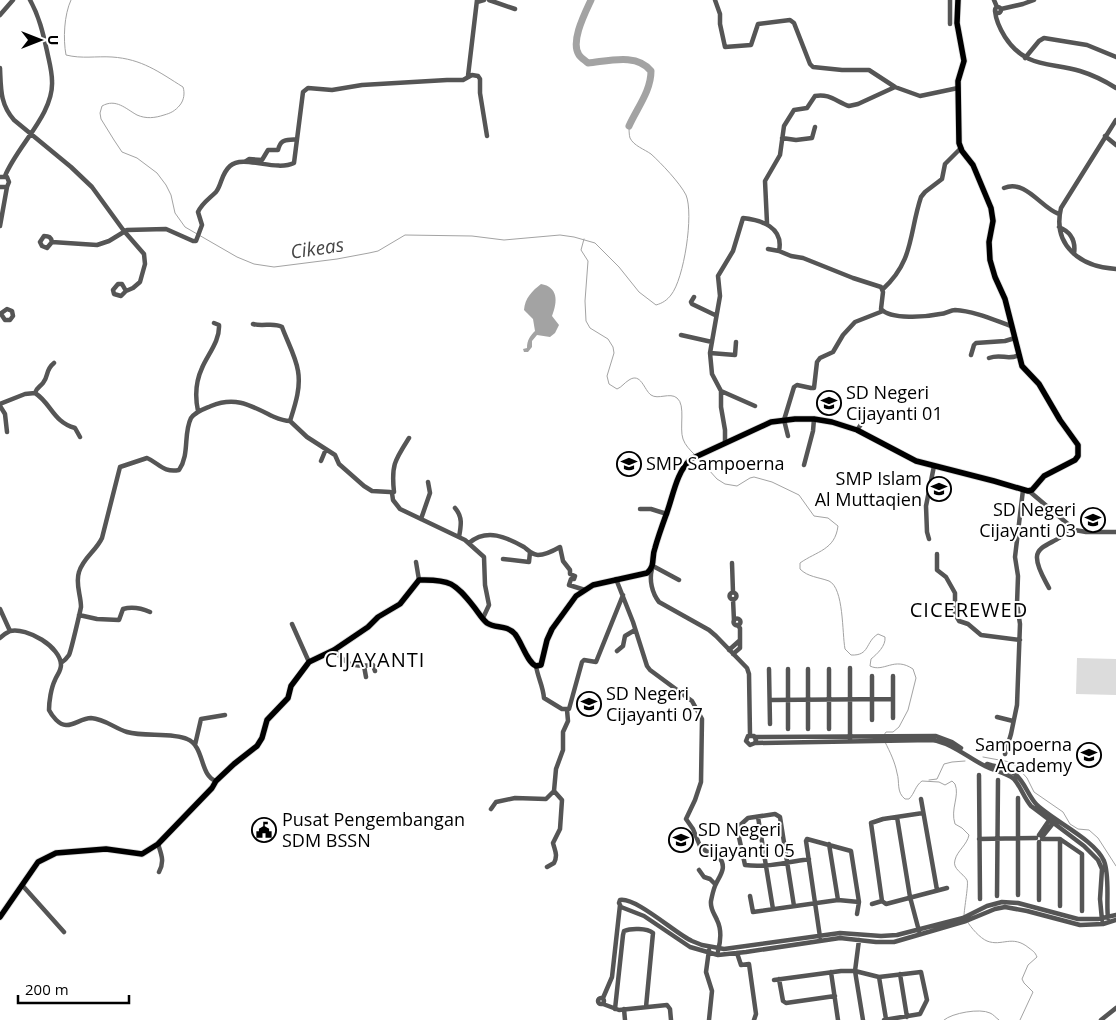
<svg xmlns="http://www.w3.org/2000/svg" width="1116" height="1020" viewBox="0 0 1116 1020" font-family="'Open Sans',sans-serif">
<rect width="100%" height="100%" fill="#fff"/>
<path fill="#dcdcdc" d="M1077 658 1116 659V695L1076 694Z"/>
<path fill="#a3a3a3" d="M541 284C558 287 558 301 552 316L559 325 555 333 550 337 537 335 532 341V347L528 352H524L523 349 527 348C527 340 530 336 535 331L533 319 524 310C525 298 532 291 541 284Z"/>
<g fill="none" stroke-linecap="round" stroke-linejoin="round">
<path stroke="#a3a3a3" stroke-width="1" d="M71 0C64 15 63 39 66 55 82 59 96 56 112 57 142 59 159 72 183 87 185 93 184 100 180 105 175 111 171 113 164 115 155 118 146 119 137 115 126 109 116 98 102 106L100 113 101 119 114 140 122 152 137 158 157 173 166 185 171 195 175 213 185 227 237 257 254 264 274 267 337 259 369 253 378 251 405 235 472 236 504 240 560 235 574 237 595 243 619 267 639 292 656 305C663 303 667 300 671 295 684 279 694 214 686 195 680 183 661 163 651 154 644 149 634 146 630 138 629 135 629 129 629 126
M584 239 581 250 588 261 585 301 586 321 590 328 608 339 613 347 614 353 607 376 609 384 617 389C622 387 624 383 629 380 641 372 644 390 651 395 658 400 670 392 677 398 686 405 679 428 683 439 685 445 690 450 694 454
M699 459 717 479 725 484 737 486 750 478 754 477 772 482 799 495 814 516 828 518 838 526C835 550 817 551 800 563V569C808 577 818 577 829 581 844 588 842 633 845 649L851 655C870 656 865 642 878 634L885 637C886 646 877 654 871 659L870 666C884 673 894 656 913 669L916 678 908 710 899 727 893 732H886L884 735
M885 742C890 752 895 762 897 773 900 782 896 792 905 799H909C915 793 915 786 922 781L939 782 945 785 952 781 955 784C960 796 950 809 955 824L962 828 969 835C967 845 957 851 955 860 952 869 963 873 967 880 969 883 964 909 964 916
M983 757 1010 762 1018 768 1027 778 1034 792 1063 812 1070 824 1078 829 1089 830 1098 838 1116 866
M929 780 937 779 944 764 952 762 965 761
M967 921C971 928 980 938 987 941 1002 947 1012 934 1029 948 1033 951 1035 952 1037 957L1028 965 1022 979 1024 983 1033 992 1020 1020
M944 1020C952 1013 980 1008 990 1013 993 1014 996 1018 999 1020"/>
<path stroke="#a3a3a3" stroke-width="7" d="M591 0C585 13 570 42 579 55 581 58 586 61 588 63 609 61 637 53 651 71 651 91 637 108 629 126"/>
<defs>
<path id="major" d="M0 917 38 862 56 853 106 849 142 854 158 844 212 788 216 781 234 764 257 746 262 738 267 720 288 698 291 686 309 662 334 650 368 627 378 617 400 604 419 580C450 579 455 583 474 607 478 612 482 619 487 623 496 629 506 624 515 634 522 643 527 662 536 666L541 665 547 640 552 629 576 596 593 585 647 573C656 565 651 558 655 548 658 537 662 526 666 515 673 497 676 472 691 459L771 422 795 419H814L832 422 857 430 916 461 994 481 1028 491 1032 490 1044 476 1075 460 1078 456V445L1060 420 1039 384 1022 366 1005 299 995 277 990 260 989 242 993 221 991 208 973 165 962 151 959 143 958 81 964 61 957 23 958 0"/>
</defs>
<use href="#major" stroke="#dbdbdb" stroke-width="7"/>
<path stroke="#555" stroke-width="4.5" d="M489 0 515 9
M715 0 720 14V24L725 47 751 45 758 24 790 20 794 23 810 64 813 67 842 70H869L895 87
M994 0 997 7
M477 2 484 0
M995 10a3 3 0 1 1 6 0a3 3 0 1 1-6 0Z
M1001 9 1023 4 1034 0
M995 11C996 21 1000 29 1005 37 1025 68 1049 62 1080 71 1093 75 1105 81 1116 88
M0 15 13 0
M950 24V0
M1025 58 1039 41 1044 38 1087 45 1116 57
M0 68C1 89 0 104 14 120L71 167 92 187 124 231 144 254 145 264 140 282 133 288 126 291 121 296 114 294 113 290 118 284H122L126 291
M468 76 477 0
M1116 120 1061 208C1052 246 1081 267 1116 269
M1105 136 1116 145
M782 138 796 140 812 138 815 127
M246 161 249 159 262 160 268 150H278C281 138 286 141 297 139
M5 176C17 146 54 114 52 81 52 71 49 61 47 51 43 33 39 16 30 0
M0 177H7L9 182 7 187H0
M1004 188C1026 179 1041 208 1059 214
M767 223 765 181 780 155 784 126 794 110 807 108 815 96C829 93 837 102 849 106L858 104 895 87 920 96 958 88
M0 226 7 187
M1059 227C1071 232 1076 241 1074 254
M52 242 47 248 42 246 40 242 44 236C49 236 51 237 52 242L97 245 109 241 127 230 166 229 193 241H196L202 225 198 212C202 203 209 199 216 192 222 184 221 174 230 166 243 154 275 172 294 163L302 100 303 92 308 88 332 90 362 85 447 80H463L472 75 478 76 480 79V93L487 136
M768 249 779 251
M883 289C914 261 909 233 921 197L925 192 942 179 945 164 961 148
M694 297 691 302 692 304 715 315
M0 314 7 309 12 311 13 316 10 320H5L1 314
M253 324C263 327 274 322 282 327 287 341 296 357 298 371 301 388 295 405 290 421
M681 335 712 342
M710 353 735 355 736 342
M971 355 974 345 976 343 1005 341 1015 338
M989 358C1002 353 1007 361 1019 355
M721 391 755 406
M35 393C37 387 40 387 43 383 49 376 45 370 54 363
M0 404 25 394 35 393C51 403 53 422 75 428L80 437
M0 406 5 414 7 432
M198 411C195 397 196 381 202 368 208 354 220 341 219 325L214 323
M857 430 867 416
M788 436 784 420 794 387 797 385 811 388H814L817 362 820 358 833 352 843 335 855 322 883 311
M725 443V430L721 407V391L712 374 710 353 720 296 718 276 733 251 743 218C761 220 784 227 779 251L791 256 803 258 853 278 881 287 883 292 881 309C891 320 926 317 940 314 946 314 950 310 955 310 974 311 994 320 1011 326
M321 461 326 449
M804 465 813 431 814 419
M1029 491 1075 530 1086 532H1116
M392 493 394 492C391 465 395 460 409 438
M455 508C463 517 461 526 459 537
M640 509H651L667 514
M421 519 430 493 428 482
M929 539 927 532 926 506 934 466
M469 543C487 528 506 537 524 547 528 550 532 555 538 555 545 555 553 551 560 547L563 561 570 570V574L575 576 574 579H571L569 585 585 590
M937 554V570L946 577 955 593V614L959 621 968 624 981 635 1020 640
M503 559 529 562 530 552
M416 562 419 580
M732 563 733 592
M653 566 679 580
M652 569C649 580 652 593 659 602L709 630 716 636 747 668 749 674 750 735
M616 579 633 622 647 666 650 670 692 701 702 719 701 782 695 800 686 819 693 829 700 846 706 851 719 857C728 868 719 876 715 886 713 891 712 896 711 901 710 909 714 913 717 920 722 930 721 940 718 951
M1049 588C1045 580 1037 568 1037 558 1036 547 1052 543 1059 538 1064 535 1067 531 1071 527
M729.5 596a3.5 3.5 0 1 1 7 0a3.5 3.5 0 1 1-7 0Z
M733 599 734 621
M0 609 10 631
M79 615 97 619 119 620 123 609C133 606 141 608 150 612
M733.5 622a3.5 3.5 0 1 1 7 0a3.5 3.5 0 1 1-7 0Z
M292 624 309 662
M0 638C3 635 6 633 10 631 27 627 61 647 61 665 61 671 57 675 55 680 51 688 49 702 49 710 52 716 59 725 66 725 73 726 82 718 91 718 105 719 114 728 127 732 144 737 172 732 187 739 205 746 199 775 216 781
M334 650C348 666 352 667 373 665L375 671
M729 650 739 641
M617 651 623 646 625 636 635 630
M733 654 740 648V628L737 625
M61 663C64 661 67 658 69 655 71 651 80 612 81 607 81 595 75 584 79 572 83 558 96 551 102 538L120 467 147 458C159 463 163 473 179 470 190 454 183 434 191 418 196 411 204 409 211 406 235 396 250 405 272 416 279 419 283 421 290 421L307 437 335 455 339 464 364 486 372 491 390 492 392 493 393 500 400 509 465 540 484 557 485 585 489 605 483 618
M364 666 366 677
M536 666C538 678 543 686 544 698L562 709H569L582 662 584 660 596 662 623 595
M850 668V739
M769 669 770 724
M788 669V729
M808 669V729
M829 669V729
M872 676V720
M893 676V718
M770 700 893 699
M997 717 1013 721
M755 737 936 736 952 742 961 748
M755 743 756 740 754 736H748L746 741 750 745 755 743 932 740C952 743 967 757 985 766 994 771 1006 772 1014 779 1021 787 1024 798 1031 806L1084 846 1098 860 1102 869 1100 899 1102 920
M195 745 201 719 225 715
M1005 754 1011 734 1017 705 1020 624 1017 604 1018 576 1015 557 1023 490
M987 764C996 767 1007 767 1015 774 1025 782 1028 796 1037 805 1055 822 1095 840 1104 861 1110 876 1106 903 1108 918
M979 775 980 899
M921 799 937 890
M491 809 496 802 515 798 546 799 554 791
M758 817 773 909
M897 817 910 897 919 931
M1039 835 1050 819
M1042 837 1054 822
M979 839 1036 838
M1042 839H1060L1082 854V911
M1060 839V906
M158 844C161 854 165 861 159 872
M829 844 838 900
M547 867 554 863C558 855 555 851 553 843L560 829 562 800 554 791 556 769 563 750V732L568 721 567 710
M699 870 704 877 710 879 715 884
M22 885 64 932
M1018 895V798
M750 896 753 912 838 900 859 902
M997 896 998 780
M1039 900V842
M882 901 871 823 883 819 923 813
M872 904 882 901 886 904 947 888
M794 906 780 817 775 814 748 818 737 828 745 865C766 868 789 862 809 859
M1116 915 1098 919H1078L1018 903 1002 902 987 906 963 918 897 935 881 936 840 933 724 949 702 945 692 941C676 934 636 897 620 900L619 903 621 907 644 916 690 947 718 955 746 952 840 938 876 942H894L966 921 995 909 1005 907 1027 911 1080 925 1103 924 1116 920
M820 937 806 841 807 839 851 851 859 902 857 914
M859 940 855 971 863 1020
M737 953 741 965 749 964 756 1014 754 1020
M831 972 838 1020
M900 974 907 1017
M879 977 886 1019
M779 979 783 1001 786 1003 835 996
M774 980 841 971H855L879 977 921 972 927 1000 920 1014 884 1020
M598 1001a3 3 0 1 1 6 0a3 3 0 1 1-6 0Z
M603 998 612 977 620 905
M603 1004 619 1010 667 1005 670 1009 671 1020
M615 1009 623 935 624 931C631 928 647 928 653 933L646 1007
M624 1009 625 1020
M709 1020 712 991 706 972 709 950
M1101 1020 1116 1008"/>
<use href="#major" stroke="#000" stroke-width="5.5"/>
</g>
<defs>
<symbol id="school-ring" viewBox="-11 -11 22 22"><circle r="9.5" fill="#fff" stroke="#000" stroke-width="1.5"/><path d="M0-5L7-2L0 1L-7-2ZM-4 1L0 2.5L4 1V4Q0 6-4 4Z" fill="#000"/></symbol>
<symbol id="civic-ring" viewBox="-11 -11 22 22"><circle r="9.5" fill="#fff" stroke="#000" stroke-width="1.5"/><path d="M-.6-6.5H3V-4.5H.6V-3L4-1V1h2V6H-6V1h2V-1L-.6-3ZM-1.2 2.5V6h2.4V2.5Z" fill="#000"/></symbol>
</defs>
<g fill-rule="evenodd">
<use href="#school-ring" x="815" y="389" width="28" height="28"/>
<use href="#school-ring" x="615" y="450" width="28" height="28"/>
<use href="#school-ring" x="925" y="475" width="28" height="28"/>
<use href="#school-ring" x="1079" y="506" width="28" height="28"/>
<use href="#school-ring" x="575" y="690" width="28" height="28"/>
<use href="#school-ring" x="1075" y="741" width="28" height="28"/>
<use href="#civic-ring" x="250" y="816" width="28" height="28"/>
<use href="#school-ring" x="667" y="826" width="28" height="28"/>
</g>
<g text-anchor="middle" stroke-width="4" stroke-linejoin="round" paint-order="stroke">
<g font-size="18" fill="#000" stroke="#fff" text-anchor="start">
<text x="846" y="399">SD Negeri<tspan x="846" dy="21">Cijayanti 01</tspan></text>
<text x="646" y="470">SMP Sampoerna</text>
<text x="922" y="485" text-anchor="end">SMP Islam<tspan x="922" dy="21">Al Muttaqien</tspan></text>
<text x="1076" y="516" text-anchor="end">SD Negeri<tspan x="1076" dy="21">Cijayanti 03</tspan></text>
<text x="606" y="700">SD Negeri<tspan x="606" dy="21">Cijayanti 07</tspan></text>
<text x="1072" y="751" text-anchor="end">Sampoerna<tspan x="1072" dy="21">Academy</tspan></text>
<text x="282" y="826">Pusat Pengembangan<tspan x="282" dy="21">SDM BSSN</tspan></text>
<text x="698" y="836">SD Negeri<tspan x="698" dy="21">Cijayanti 05</tspan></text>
</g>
<g font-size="19" font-style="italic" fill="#444" stroke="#fff">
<text transform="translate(317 248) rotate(-8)" y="7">Cikeas</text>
</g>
<g font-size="20" letter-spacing="1" fill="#000" stroke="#fff">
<text x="969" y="617">CICEREWED</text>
<text x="375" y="667">CIJAYANTI</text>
</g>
</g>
<g transform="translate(40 40) rotate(90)" stroke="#ffffff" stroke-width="4" paint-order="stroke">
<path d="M0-4L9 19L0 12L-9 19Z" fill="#000000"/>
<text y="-8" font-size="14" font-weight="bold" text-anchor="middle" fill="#000000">U</text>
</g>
<path d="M18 995v8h111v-8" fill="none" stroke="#000000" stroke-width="2.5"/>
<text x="25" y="995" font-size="15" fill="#000000" stroke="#ffffff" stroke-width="4" paint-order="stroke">200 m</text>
</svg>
